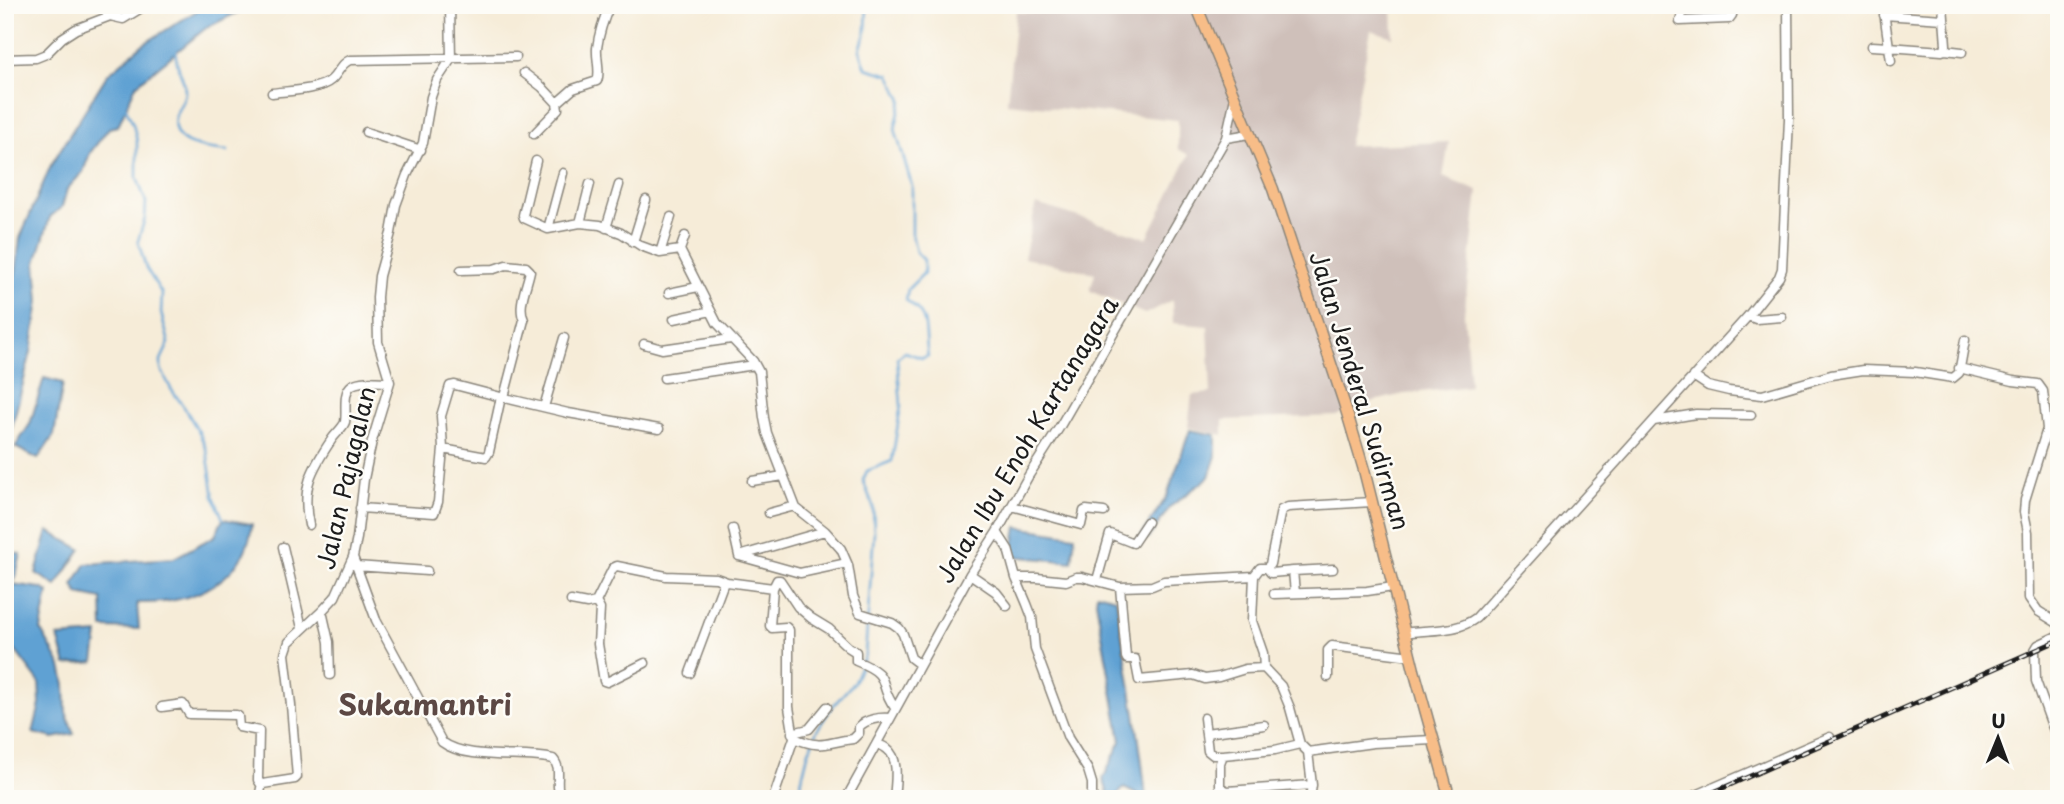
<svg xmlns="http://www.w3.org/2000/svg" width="2064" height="804" viewBox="0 0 2064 804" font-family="'Playpen Sans',sans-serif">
<rect width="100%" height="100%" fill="#fdfcf7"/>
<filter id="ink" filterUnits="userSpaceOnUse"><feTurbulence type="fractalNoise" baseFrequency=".0143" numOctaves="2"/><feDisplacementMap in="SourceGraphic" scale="14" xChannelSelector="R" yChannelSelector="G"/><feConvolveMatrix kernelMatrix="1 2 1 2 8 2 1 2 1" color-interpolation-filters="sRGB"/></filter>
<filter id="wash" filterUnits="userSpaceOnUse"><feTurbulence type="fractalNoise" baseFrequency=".00686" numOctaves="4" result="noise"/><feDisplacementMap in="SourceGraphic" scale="28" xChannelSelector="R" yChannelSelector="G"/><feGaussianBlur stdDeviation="1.57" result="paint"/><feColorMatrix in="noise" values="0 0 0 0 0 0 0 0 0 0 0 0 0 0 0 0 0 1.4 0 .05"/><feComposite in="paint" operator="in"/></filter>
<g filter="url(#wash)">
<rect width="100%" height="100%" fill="#f6ecd8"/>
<path fill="#cfc0ba" d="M1045 5H1392L1393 37 1371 30 1348 146 1449 142 1443 177 1478 191 1464 314 1470 386 1404 394 1357 405 1337 416 1223 420V435L1188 427 1192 395 1211 393 1208 326 1173 323 1172 300 1145 314 1090 291 1095 273 1024 258 1036 204 1147 238 1189 155 1178 149V120L1007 103 1016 12 1044 13Z"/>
<path fill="#5fa1d3" stroke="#3e5e78" stroke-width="2" d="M206 5H252L206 28 136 85 118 126 109 128 90 153 83 172 67 189 62 207 50 217 36 263 39 301 31 352 12 427 5 439V312L16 271 20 238 51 165 107 75 142 45Z
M44 378 63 383 54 435 38 459 15 447 30 424Z
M1190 430 1216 435V456L1209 477 1170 507 1148 539H1139L1167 496Z
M223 519 252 524C248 569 211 594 170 601 159 603 148 603 137 603L139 629 103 628 102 599 78 594 73 585 86 564 174 558 215 536Z
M1017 527 1075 536 1072 562 1012 556Z
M48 531 81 549 56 586 36 573Z
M6 553 21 554 15 580 5 577Z
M5 583 41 588 48 592 41 630 61 666 65 684 66 712 74 734 53 738 33 733 40 704 39 682 5 637Z
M1097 593 1116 598C1126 665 1140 731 1146 799L1124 788 1113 799H1110L1103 779 1121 741 1096 601Z
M98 634 94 662 66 665 58 637Z"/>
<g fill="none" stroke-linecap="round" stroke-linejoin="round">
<path stroke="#5fa1d3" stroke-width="2.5" d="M176 51C174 66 186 78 185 93 184 102 176 110 175 119 170 148 208 148 228 151
M125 106 133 124 137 141V178L146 202 145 218 138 241 146 268 162 294 161 313 169 343 161 360V369L171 389 184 407 199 432 207 451 214 497 223 519
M793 799 799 790 808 754 817 730 832 707 854 682 865 655 874 532 873 506 863 480 867 471 892 461 901 405 897 358 905 352 922 358 928 356C923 328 932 318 906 300L908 289 924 273V260L916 252 912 234V186L895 129 902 100 890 75 866 68 860 50 866 31 867 5"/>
</g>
</g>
<g filter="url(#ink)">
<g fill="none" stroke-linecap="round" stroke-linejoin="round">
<defs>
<path id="minor" d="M1684 5 1680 21 1729 19 1732 15 1734 5
M1883 5 1889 47 1942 51 1945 50 1946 45 1943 5
M1884 15 1943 19
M1872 46 1889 47 1891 61
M1945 50 1962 52
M5 59 36 58 46 54 62 38 76 29 110 16 123 19 146 5
M524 73 542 87 557 103 573 89 597 81C601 72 596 59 597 48 599 33 604 18 610 5
M272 93C287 91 320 90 331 80 339 73 340 64 350 60L516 57
M366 132 421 150
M534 134 558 109 557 103
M1226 138 1249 134
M536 161 523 215 524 218 548 229 580 223 600 225 621 233 641 246 660 253 680 250 717 323 753 361 759 372 764 418 767 433 796 508 825 531 841 549 848 565 853 596 860 613 892 623 899 628 903 634 911 658 919 664
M580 223 590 184
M606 228 619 185
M548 229 563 173
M633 242 646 200
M680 250 685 236
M660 253 671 217
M461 270 494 269 506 265 526 267 530 271C527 286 517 306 524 320L504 397
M669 293 698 287
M1748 316 1756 319 1782 317
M674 319 711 311
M644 344 662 349 731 339
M1959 368 2013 381 2038 384 2043 391 2047 429 2025 500 2024 512 2028 532 2029 598 2038 611 2059 624
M1693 376 1708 386 1729 391 1762 395 1831 375 1863 370 1915 372 1953 378 1959 373 1965 340
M664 378 755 365
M501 397 568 413 659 429
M544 407 564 338
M1654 421 1696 414 1751 415
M752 481 783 476
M1012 506 1081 525 1084 511 1086 510 1104 512
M360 508 434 513 438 502 443 449 486 457 489 452 501 397 455 385 450 386 441 416 443 449
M769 513 795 506
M309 525C301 488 311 470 332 439 336 433 343 428 345 422 347 411 342 392 352 385 362 379 379 382 390 382
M733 529 739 556
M825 531 739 556 800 573 847 563
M997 532 1008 549 1016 578 1027 604 1032 617 1035 649 1068 738 1088 770 1092 783V799
M283 547 302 628
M353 557 376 620 442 742C467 761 523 752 553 759 563 770 554 783 560 795L568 799
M356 566 427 571
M1267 568 1271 573 1293 571
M970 574 996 592 1007 606
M1016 578H1037L1066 581 1076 577H1082L1120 587 1152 586 1164 581 1254 576
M1097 580 1110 534 1133 543 1147 522
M1120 587 1126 657 1127 659H1135L1139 680 1193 675 1205 679 1219 677 1245 669 1264 668
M773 588 770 626 772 628 786 627 789 630V707L794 738C823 750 825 742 853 739L859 733V727C866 719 880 717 890 718
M1295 593 1293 571 1333 569
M1274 594 1367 591 1393 587
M571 601 587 604 596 602 613 568 617 566 666 576 716 578 727 582 773 588 777 580H780L798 607 811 618 829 629 848 647 856 652V661C894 676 876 682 895 708
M596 602 600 609 598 644 604 681 607 682 645 663
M322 611 329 642 330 675
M1405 633C1429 629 1456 633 1476 618L1748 316 1779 277 1782 269 1789 119 1788 5
M690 673 724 582
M1328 677V650L1332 646 1411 656
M162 707 183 704 189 714 236 715 238 716 239 727 259 731 258 780 262 786
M1204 718 1208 751 1213 755H1223
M2059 720 2051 723 2059 743
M2051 723 2036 681 2035 650 2038 645 2059 635
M792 733 809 729 827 707
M1206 733 1264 725
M877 744C880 745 884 746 887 749 900 758 895 785 894 799
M1300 744 1275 750 1223 755 1220 763V787L1227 791 1312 785
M1308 752 1300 744 1290 708 1281 686 1264 668 1263 653 1252 621 1254 576 1260 568H1267L1270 564 1281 510 1288 507 1372 502
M259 799 261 788 263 784 295 779 297 777 291 705 285 654 289 642 322 611 335 597 353 557 357 538 364 479 372 441 390 382 378 342 377 297 379 276 391 233 396 205 407 175 423 143 431 97 437 80 451 59 450 5
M773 799 794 738
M846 799 970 574 997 532 1029 475 1059 428 1226 138 1235 98
M1310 799 1312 785 1308 752 1373 743 1433 740
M1687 799 1830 737"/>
<path id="major" d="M1196 5 1273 189 1344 403 1364 470 1414 670 1450 799"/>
</defs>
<use href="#minor" stroke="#89847a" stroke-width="11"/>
<use href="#major" stroke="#89847a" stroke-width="13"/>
<use href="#minor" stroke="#fff" stroke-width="8"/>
<use href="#major" stroke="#f7bd88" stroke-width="10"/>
<defs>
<path id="rail" d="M1698 799 2059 640"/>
</defs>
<use href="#rail" stroke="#1c1c1c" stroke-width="5"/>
<use href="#rail" stroke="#fdfcf7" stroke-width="2.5" stroke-dasharray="8" stroke-linecap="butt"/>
</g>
</g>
<g text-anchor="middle" stroke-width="5" stroke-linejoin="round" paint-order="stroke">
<g font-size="24" fill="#1c1c1c" stroke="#fdfcf7">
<text transform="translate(1359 391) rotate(73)" y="8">Jalan Jenderal Sudirman</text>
<text transform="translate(1028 440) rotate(-59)" y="8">Jalan Ibu Enoh Kartanagara</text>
<text transform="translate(347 478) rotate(-77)" y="8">Jalan Pajagalan</text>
</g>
<g font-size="28" font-weight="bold" fill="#5c4844" stroke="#fdfcf7">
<text x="425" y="715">Sukamantri</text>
</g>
</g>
<rect width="2064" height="804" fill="none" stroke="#fdfcf7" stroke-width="28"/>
<g transform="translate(1998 738) rotate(1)" stroke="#fdfcf7" stroke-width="5" paint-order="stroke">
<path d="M0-5L12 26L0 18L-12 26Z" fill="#1c1c1c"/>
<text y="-10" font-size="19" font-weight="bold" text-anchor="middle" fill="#1c1c1c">U</text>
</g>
</svg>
